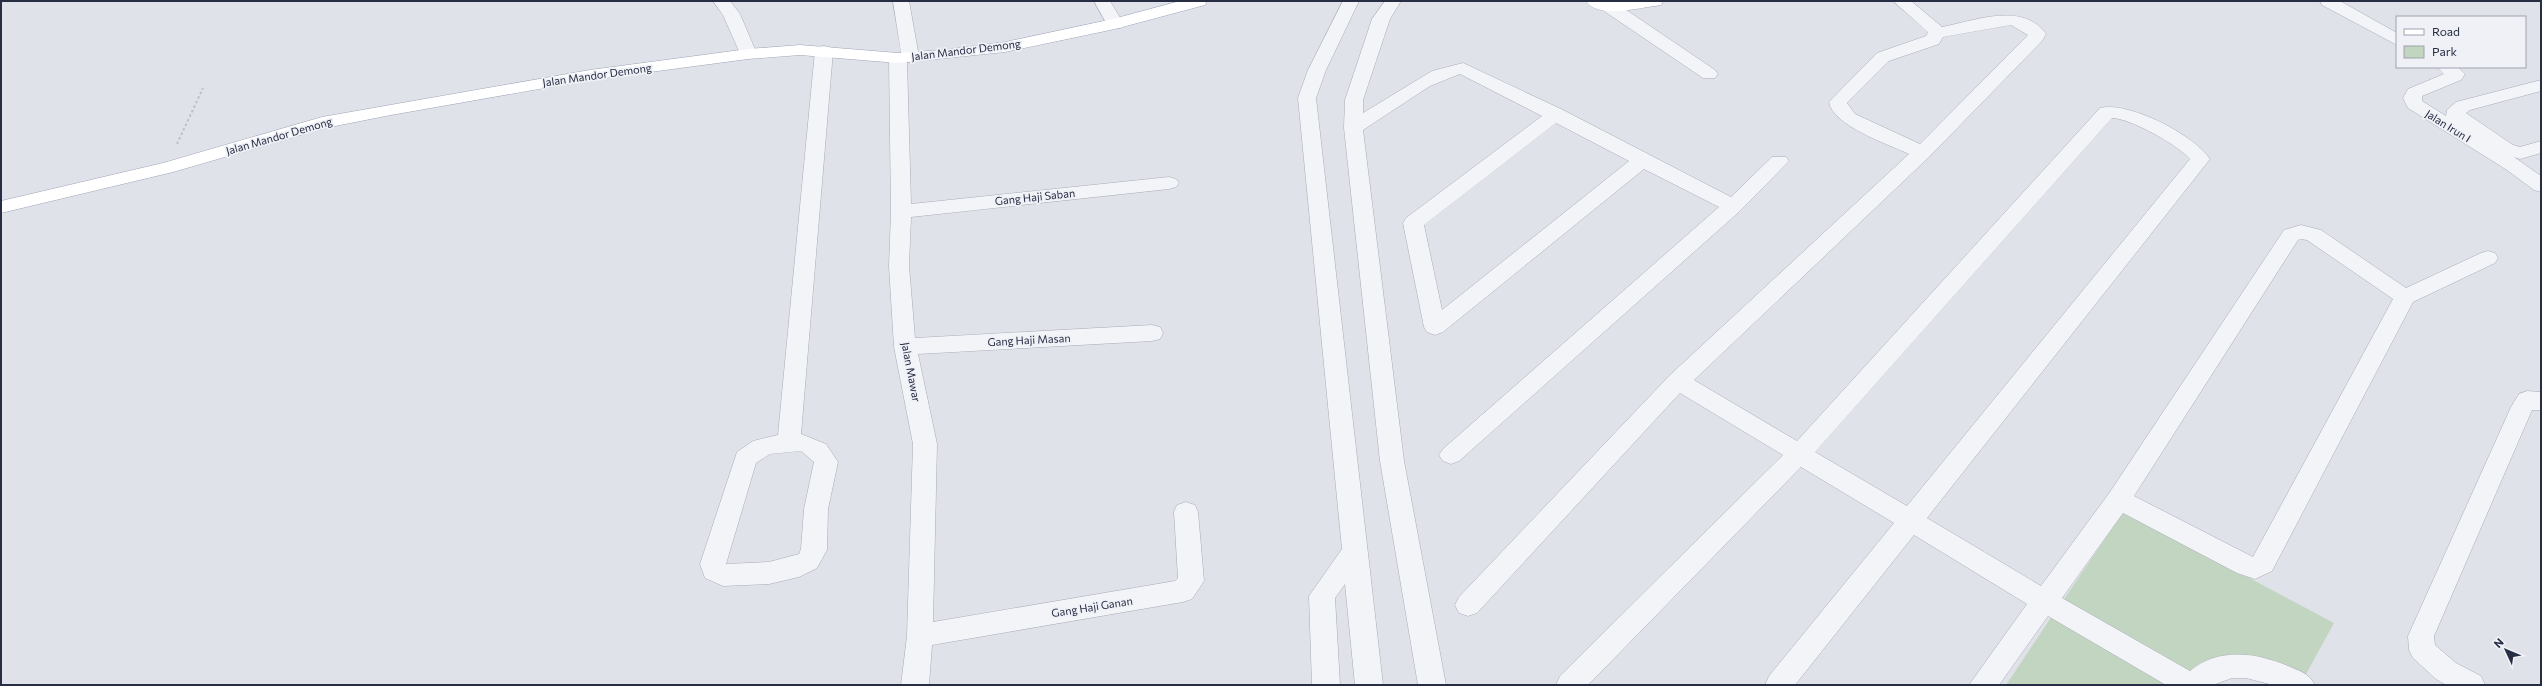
<svg xmlns="http://www.w3.org/2000/svg" width="2542" height="686" viewBox="0 0 2542 686" font-family="Commissioner,sans-serif">
<rect width="100%" height="100%" fill="#e0e2ea"/>
<path fill="#c2d5c0" d="M2124 511 2334 623 2305 676 2214 658 2202 663 2187 674 2062 602Z
M2054 613 2176 685H2006Z"/>
<g fill="none" stroke-linecap="round" stroke-linejoin="round">
<defs>
<path id="minor" d="M713 1H730L740 14 757 54 754 58H742L723 15Z
M893 1H909L919 57 916 61 907 62 911 204 1169 177 1176 179 1179 183 1176 187 1169 189 911 217 909 266 915 338 1152 325 1160 327 1163 333 1160 339 1152 341 918 354 937 444 933 622 1175 581 1178 578 1174 512 1177 505 1186 502 1195 505 1198 512 1204 581 1192 599 1183 602 932 645 929 685H901L907 636 913 444 894 347 889 266 891 212 889 58 892 54 901 53Z
M1094 1H1110L1124 24 1121 28H1109Z
M1343 1H1359L1326 70 1316 98 1383 685H1355L1345 584 1335 598 1340 685H1312L1309 596 1342 549 1298 98 1308 70Z
M1385 1H1401L1390 19 1363 100V113L1432 71 1463 63 1563 110 1731 197 1772 157H1786L1789 161 1740 211 1459 461 1451 464 1443 461 1439 455 1443 449 1719 207 1644 169 1443 332 1435 335 1427 332 1424 327 1403 223 1406 218 1542 116 1460 74 1430 86 1363 130 1404 461 1446 685H1418L1380 461 1344 128 1345 100 1372 19ZM1556 123 1629 161 1442 310 1424 225Z
M1893 1H1911L1942 27C1974 21 2023 1 2046 34L2042 41 1929 157 1694 380 1797 441 2100 108C2129 101 2194 135 2210 159L1927 518 2041 586 2110 492 2284 230 2301 225 2321 230 2406 288 2481 253 2488 251 2495 253 2498 258 2495 263 2413 302 2272 571 2255 579 2237 573 2123 513 2062 598 2190 671C2219 647 2256 653 2288 666 2299 671 2309 673 2315 685H2273L2246 678H2232L2213 685H2166L2048 616 1999 685H1969L2027 604 1914 535 1795 685H1765L1769 676 1894 523 1801 467 1588 685H1556L1560 676 1783 455 1680 393 1477 613 1468 616 1459 613 1455 605 1459 597 1670 375 1909 154C1888 144 1833 126 1829 102L1877 53 1926 36 1928 32ZM2011 25 2028 35 1920 144 1855 114 1847 103 1889 61 1939 44 1943 37ZM2112 118C2130 118 2178 145 2190 159L1907 506 1815 452ZM2301 239 2307 240 2393 299 2253 557 2134 496 2298 240Z
M2320 1H2340L2397 33V45L2322 5Z
M1610 2 1616 3 1715 70 1718 74 1715 78H1703L1604 11 1602 7 1604 3Z
M824 46 830 47 833 51 801 434 826 444 838 462 828 509 827 550 817 568 799 577 769 584 723 586 705 578 700 564 737 452 753 441 778 435 815 51 818 47ZM801 451 814 462 804 509 801 549 799 554 769 562 726 564 756 463 770 454Z
M2437 67H2458L2465 74 2461 80 2422 96V101L2446 116 2447 110 2456 102 2541 80V91L2470 110 2466 113 2513 145 2520 147 2541 141V153L2520 159 2514 157 2541 176V192L2534 190 2507 170 2408 108 2403 98 2408 89 2444 74Z
M2527 391 2541 392V410H2532L2434 636 2435 645 2456 663 2481 676 2485 685H2446L2436 679 2413 658 2409 650 2408 636 2511 407 2519 394Z"/>
<path id="major" d="M1180 1H1207L1205 5 1115 29 1005 52 898 63 800 55 748 59 590 80 391 115 325 128 173 172 1 213V201L163 163 322 117 590 70 748 49 800 45 898 53 944 50 1005 42 1113 19Z
M1586 1H1663L1661 5 1655 6C1637 8 1598 19 1586 1Z"/>
</defs>
<use href="#minor" stroke="#a8acb8" stroke-width="1"/>
<use href="#major" stroke="#9ea4b7" stroke-width="1"/>
<path stroke="#bec0c9" stroke-width="2" stroke-dasharray="2.5 2.5" stroke-linecap="butt" d="M177 144 203 88"/>
<use href="#minor" fill="#f3f4f8" fill-rule="evenodd"/>
<use href="#major" fill="#fff" fill-rule="evenodd"/>
</g>
<g text-anchor="middle" stroke-width="3.5" stroke-linejoin="round" paint-order="stroke">
<g font-size="11" fill="#272d43" stroke="#eff1f7">
<text transform="translate(966 50) rotate(-7)" y="4">Jalan Mandor Demong</text>
<text transform="translate(597 75) rotate(-8)" y="4">Jalan Mandor Demong</text>
<text transform="translate(2448 126) rotate(32)" y="4">Jalan Irun I</text>
<text transform="translate(279 136) rotate(-16)" y="4">Jalan Mandor Demong</text>
<text transform="translate(1035 197) rotate(-6)" y="4">Gang Haji Saban</text>
<text transform="translate(1029 340) rotate(-3)" y="4">Gang Haji Masan</text>
<text transform="translate(911 372) rotate(79)" y="4">Jalan Mawar</text>
<text transform="translate(1092 607) rotate(-9)" y="4">Gang Haji Ganan</text>
</g>
</g>
<rect width="2542" height="686" fill="none" stroke="#272d43" stroke-width="4"/>
<rect x="2396" y="16" width="130" height="52" fill="#eff1f7" stroke="#9fa3af"/>
<rect x="2404" y="29" width="20" height="6" fill="#ffffff" stroke="#9fa3af"/>
<text x="2432" y="36" font-size="12" fill="#272d43">Road</text>
<rect x="2404" y="46" width="20" height="12" fill="#c2d5c0" stroke="#9fa3af"/>
<text x="2432" y="56" font-size="12" fill="#272d43">Park</text>
<g transform="translate(2506 650) rotate(314)" stroke="#eff1f7" stroke-width="3" paint-order="stroke">
<path d="M0-3L7 15L0 10L-7 15Z" fill="#272d43"/>
<text y="-6" font-size="11" font-weight="bold" text-anchor="middle" fill="#272d43">N</text>
</g>
</svg>
